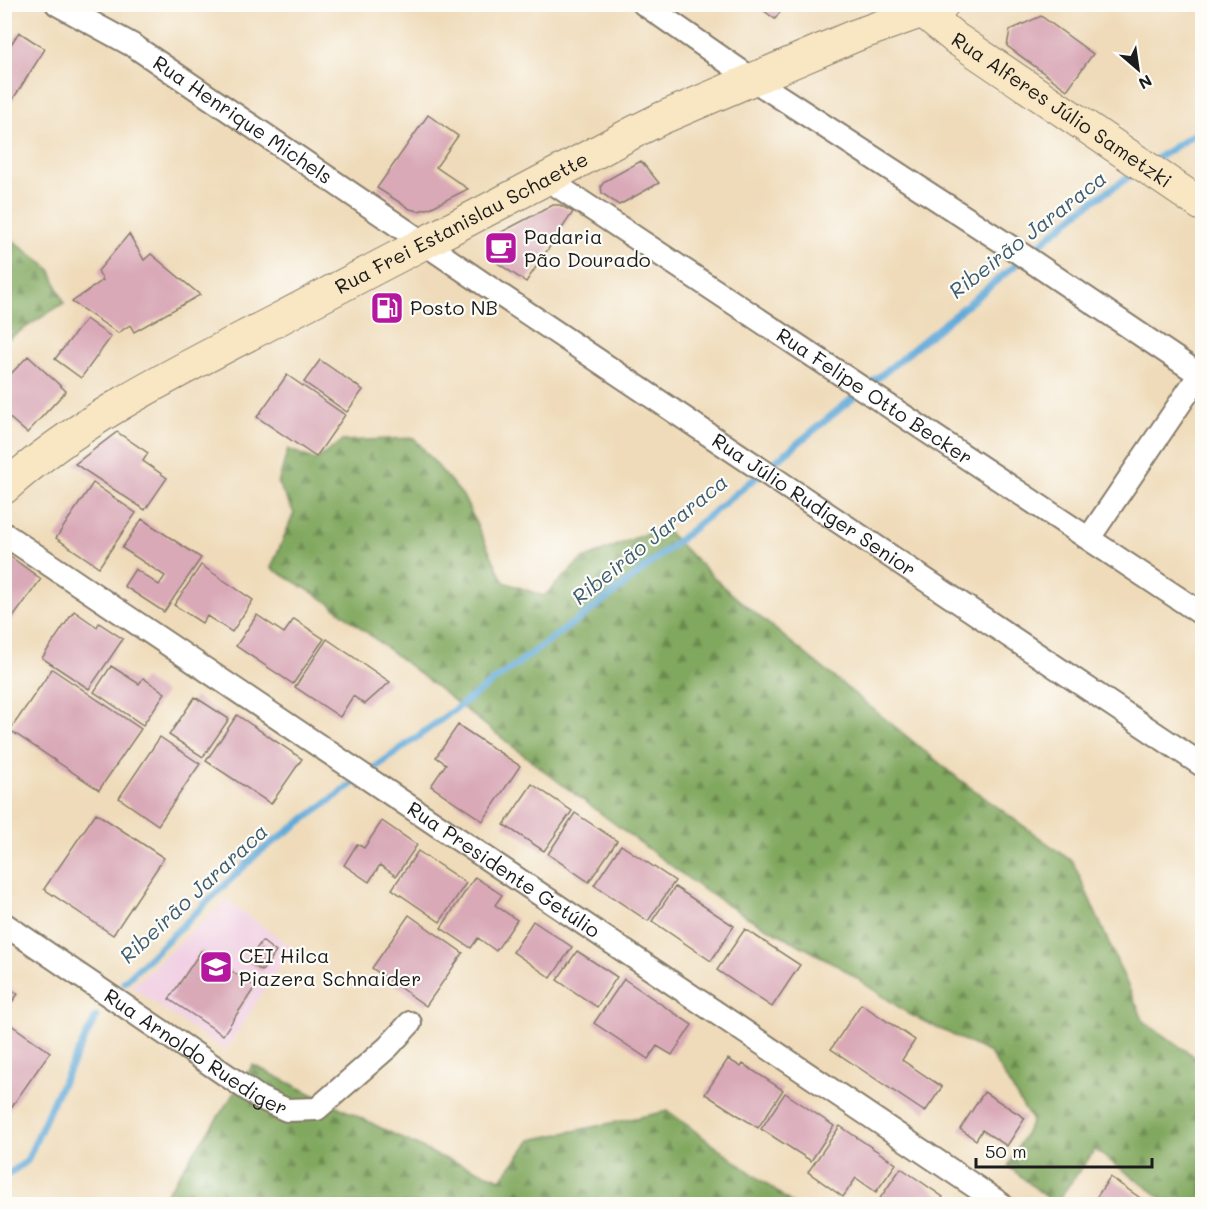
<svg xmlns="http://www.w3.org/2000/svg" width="1207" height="1209" viewBox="0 0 1207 1209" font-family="Mali,sans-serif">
<defs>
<pattern id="forest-firs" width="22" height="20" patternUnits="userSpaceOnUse" patternTransform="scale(1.5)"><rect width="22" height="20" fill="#81a85e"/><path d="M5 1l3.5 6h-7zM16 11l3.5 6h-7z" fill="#69884d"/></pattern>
</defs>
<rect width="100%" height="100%" fill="#fdfcf7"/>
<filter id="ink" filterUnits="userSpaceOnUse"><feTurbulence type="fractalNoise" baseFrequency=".0167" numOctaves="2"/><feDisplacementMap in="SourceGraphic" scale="12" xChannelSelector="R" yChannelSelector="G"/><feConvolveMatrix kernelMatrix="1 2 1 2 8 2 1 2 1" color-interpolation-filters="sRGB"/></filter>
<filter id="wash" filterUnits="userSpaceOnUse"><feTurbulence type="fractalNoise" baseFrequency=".008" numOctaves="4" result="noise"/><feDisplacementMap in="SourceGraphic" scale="24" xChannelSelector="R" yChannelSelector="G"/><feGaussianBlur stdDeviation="1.35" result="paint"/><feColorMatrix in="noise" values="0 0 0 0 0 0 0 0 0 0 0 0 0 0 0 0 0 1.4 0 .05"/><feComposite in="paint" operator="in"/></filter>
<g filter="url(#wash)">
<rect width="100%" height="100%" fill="#efdbba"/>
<path fill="#f1d0e3" d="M226 900 292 947 225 1051 131 987Z"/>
<path fill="url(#forest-firs)" stroke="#4e623d" stroke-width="1.5" d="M4 231 11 239 50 269 64 303 5 341Z
M414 438 463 496 504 582 544 596 581 560 662 527 728 591 959 779 1073 862 1144 1022 1202 1062V1204H1170L1095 1150 1055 1204 1008 1166 1032 1121 990 1053 909 1014 837 965 747 917 698 886 552 777 325 600 271 568 294 513 278 484 288 449 316 460 342 441Z
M253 1065 436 1155 501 1179 531 1140 668 1111 793 1204H159Z"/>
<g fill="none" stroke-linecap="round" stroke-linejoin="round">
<path stroke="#62aad9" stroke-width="7" d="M1153 161 1193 135 1202 133
M124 982 258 853 613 594 983 292 1083 208 1136 172
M4 1177 27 1161 55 1097 96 1017"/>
</g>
<g id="blocks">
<path fill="#d9a9b7" d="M755 4H786L775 19Z
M1041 16 1093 54 1067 90 1007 46 1010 30Z
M19 32 45 49 8 107 4 105V55Z
M428 115 458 136 436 167 468 189 430 208 418 211 410 209 377 188Z
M641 161 659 183 619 205 602 193 601 186 605 181Z
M553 205H560L573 212 526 282 496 262 490 252 491 245 496 235Z
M129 234 144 260 151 254 200 295 134 332 130 325 118 333 72 302 103 280 98 271Z
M86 319 111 337 81 378 55 359Z
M28 356 66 391 27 433 4 413V381Z
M320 360 363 390 347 412 304 382Z
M287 375 345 415 316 457 257 417Z
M117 432 148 453 143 461 167 478 145 510 75 464Z
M93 483 136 513 99 567 56 538Z
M142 519 201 558 164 612 124 586 135 569 159 585 165 576 122 548Z
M4 552 41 579 4 630Z
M201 565 253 600 232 632 207 616 202 623 174 605Z
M74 611 97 627 99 623 123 639 89 689 42 658Z
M257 615 284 633 294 619 324 639 293 684 236 646Z
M327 639 390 682 365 704 353 696 340 717 295 687Z
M111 666 139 684 143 678 165 693 143 725 94 692Z
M52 669 141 729 99 790 10 730Z
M195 697 229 719 203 757 169 735Z
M237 715 302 759 271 804 206 761Z
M458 725 520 766 483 821 431 786 446 764 436 757Z
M160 737 200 764 158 825 119 798Z
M532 784 572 811 544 851 504 825Z
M96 813 164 858 113 935 44 889Z
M575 813 617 841 589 882 548 854Z
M382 821 417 845 396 876 380 865 369 882 344 865 357 844 364 848Z
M621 845 675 881 648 921 594 885Z
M418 851 466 883 440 922 392 889Z
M475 877 502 895 495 905 517 920 496 951 478 938 471 948 441 928Z
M675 887 734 926 711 961 652 921Z
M409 915 463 953 426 1006 372 968Z
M533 921 572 947 551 978 513 952Z
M745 929 800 965 772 1007 717 970Z
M262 941 276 952 262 971 247 961Z
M201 951 255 987 223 1035 169 999Z
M577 951 617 977 597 1007 557 980Z
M624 979 692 1025 672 1055 657 1046 648 1059 594 1023Z
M4 985 18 994 4 1013Z
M861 1004 915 1040 902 1060 942 1087 925 1112 831 1049Z
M4 1020 50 1052 8 1112 4 1109Z
M728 1059 741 1067 743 1064 783 1090 758 1128 705 1094Z
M984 1092 1025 1118 1007 1146 982 1130 976 1140 960 1129Z
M785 1093 834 1126 811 1161 761 1129Z
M840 1126 896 1164 876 1192 856 1178 843 1197 808 1172Z
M901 1168 943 1197 938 1204H876Z
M1110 1177 1149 1204H1099L1094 1201Z"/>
</g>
</g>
<g filter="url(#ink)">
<use href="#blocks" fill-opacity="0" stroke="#867c6b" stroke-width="1.5"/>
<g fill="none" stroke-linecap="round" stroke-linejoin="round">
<defs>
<g id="street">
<path id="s1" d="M57 4 134 46 484 284 1202 765"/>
<path d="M644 4 752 79 1012 248 1202 376"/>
<path id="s2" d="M547 179 1202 614"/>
<path id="s3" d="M4 534 1001 1204"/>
<path d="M1089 538 1200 374"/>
<path id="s4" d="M4 924 260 1098 287 1110 317 1109 388 1047 410 1023"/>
</g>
<g id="secondary">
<path id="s5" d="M914 4 955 38 1202 205"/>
<path id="s6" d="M4 488C84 416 183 369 277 320 396 257 516 196 634 132L662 118 854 36 943 4"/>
</g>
</defs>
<use href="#street" stroke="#867c6b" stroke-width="26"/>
<use href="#secondary" stroke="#867c6b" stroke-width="34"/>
<use href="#street" stroke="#fff" stroke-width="22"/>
<use href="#secondary" stroke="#f9e7c3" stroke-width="32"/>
</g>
</g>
<defs>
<symbol id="cafe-square" viewBox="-11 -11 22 22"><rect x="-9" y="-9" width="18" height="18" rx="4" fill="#b5179e" stroke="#fdfcf7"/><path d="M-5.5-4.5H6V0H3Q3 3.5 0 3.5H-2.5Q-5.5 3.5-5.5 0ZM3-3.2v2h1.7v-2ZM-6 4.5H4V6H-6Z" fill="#fff"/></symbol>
<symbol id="fuel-square" viewBox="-11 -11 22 22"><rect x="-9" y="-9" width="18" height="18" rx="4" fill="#b5179e" stroke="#fdfcf7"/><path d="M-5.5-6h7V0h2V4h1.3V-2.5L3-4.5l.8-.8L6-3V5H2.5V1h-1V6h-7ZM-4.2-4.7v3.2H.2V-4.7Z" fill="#fff"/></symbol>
<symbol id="school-square" viewBox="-11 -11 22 22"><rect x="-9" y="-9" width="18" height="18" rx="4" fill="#b5179e" stroke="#fdfcf7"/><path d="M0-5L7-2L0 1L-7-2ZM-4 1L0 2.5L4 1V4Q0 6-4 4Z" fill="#fff"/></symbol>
</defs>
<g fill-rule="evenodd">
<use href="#cafe-square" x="482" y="229" width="38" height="38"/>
<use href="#fuel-square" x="368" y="289" width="38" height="38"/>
<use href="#school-square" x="197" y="948" width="38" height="38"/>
</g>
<g text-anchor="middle" stroke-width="4.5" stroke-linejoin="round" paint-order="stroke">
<g font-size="20" fill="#1c1c1c" stroke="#fdfcf7">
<text dy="7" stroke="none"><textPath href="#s5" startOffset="182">Rua Alferes Júlio Sametzki</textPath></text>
<text dy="7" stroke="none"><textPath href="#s1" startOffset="219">Rua Henrique Michels</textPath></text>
<text dy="7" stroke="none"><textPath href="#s6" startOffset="530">Rua Frei Estanislau Schaette</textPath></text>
<text dy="7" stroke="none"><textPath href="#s2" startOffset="393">Rua Felipe Otto Becker</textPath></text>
<text dy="7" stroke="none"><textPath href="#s1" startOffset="908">Rua Júlio Rudiger Senior</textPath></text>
<text dy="7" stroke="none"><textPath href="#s3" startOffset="602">Rua Presidente Getúlio</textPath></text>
<text dy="7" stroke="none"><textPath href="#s4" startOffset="231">Rua Arnoldo Ruediger</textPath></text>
</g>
<g font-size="20" fill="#1c1c1c" stroke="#fdfcf7" text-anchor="start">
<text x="524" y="244">Padaria<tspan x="524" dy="23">Pão Dourado</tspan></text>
<text x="410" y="315">Posto NB</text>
<text x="239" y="963">CEI Hilca<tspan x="239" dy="23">Piazera Schnaider</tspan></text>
</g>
<g font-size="21" font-style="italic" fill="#3c5c71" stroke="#fdfcf7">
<text transform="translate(1028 235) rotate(-38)" y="7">Ribeirão Jararaca</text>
<text transform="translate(650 540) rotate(-39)" y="7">Ribeirão Jararaca</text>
<text transform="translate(194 894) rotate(-43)" y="7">Ribeirão Jararaca</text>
</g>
</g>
<rect width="1207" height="1209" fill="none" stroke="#fdfcf7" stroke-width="24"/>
<g transform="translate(1138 69) rotate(151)" stroke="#fdfcf7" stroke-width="4.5" paint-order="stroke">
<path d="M0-4.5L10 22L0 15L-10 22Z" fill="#1c1c1c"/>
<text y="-9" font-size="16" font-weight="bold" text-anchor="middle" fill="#1c1c1c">N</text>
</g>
<path d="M976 1158v9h176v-9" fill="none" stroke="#1c1c1c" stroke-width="3"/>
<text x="985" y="1158" font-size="18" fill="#1c1c1c" stroke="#fdfcf7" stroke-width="4.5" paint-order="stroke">50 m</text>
</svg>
